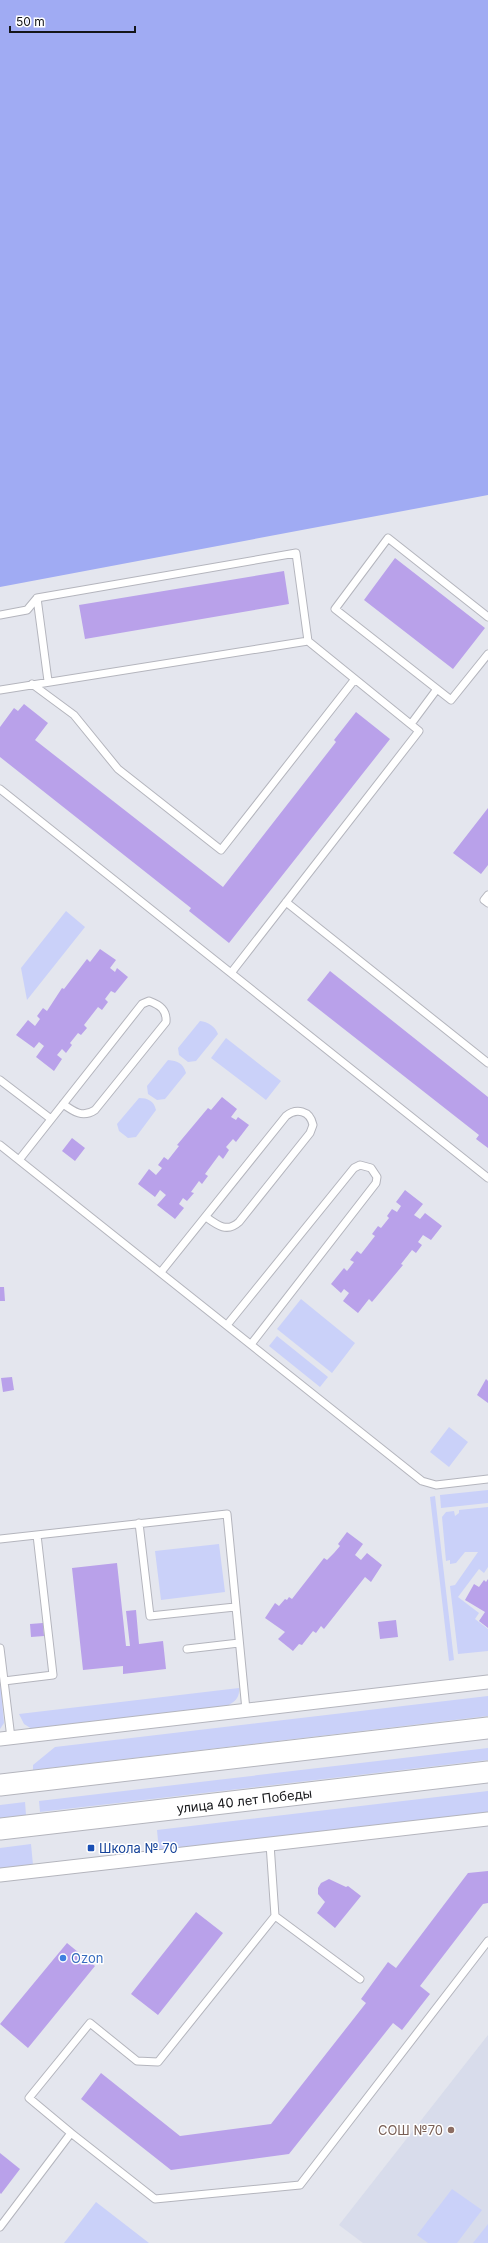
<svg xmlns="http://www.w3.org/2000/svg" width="488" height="2243" viewBox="0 0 488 2243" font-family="Inter,sans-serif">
<rect width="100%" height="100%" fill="#e4e6ee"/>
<path fill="#d8dceb" d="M488 2035V2243H363L339 2225Z"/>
<path fill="#cad1f9" d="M66 911 85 927 27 1000 21 968Z
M200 1021C208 1022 215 1026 218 1034L196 1061 188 1062 179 1055 178 1048Z
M226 1038 281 1081 266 1100 211 1058Z
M168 1060C178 1061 183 1063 186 1073L165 1099 157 1100 148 1094 147 1086Z
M139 1098C148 1098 154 1101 156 1110L136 1137 128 1138 119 1131 117 1124Z
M301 1299 355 1343 332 1373 277 1329Z
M277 1336 328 1377 320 1387 269 1346Z
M449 1427 468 1442 449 1467 430 1452Z
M488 1490V1503L441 1508 440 1495Z
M435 1496 454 1660 449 1661 430 1497Z
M488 1507V1567L484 1573 479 1569 458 1597 479 1613 475 1619 488 1629V1651L458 1654 450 1586 455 1585 478 1552H465L456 1563 450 1564V1560L446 1561 442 1517 446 1512 454 1511 455 1516 459 1513V1510Z
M219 1544 225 1592 161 1600 155 1551Z
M0 1680 4 1723 0 1729Z
M239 1688C240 1697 235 1702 227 1706L32 1729 24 1724 19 1714Z
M488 1696V1716L33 1770V1765L55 1747Z
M488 1748V1760L40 1812 39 1801Z
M488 1791V1813L159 1851 157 1830Z
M25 1802 26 1815 0 1818V1805Z
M31 1844 33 1865 0 1869V1848Z
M452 2189 482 2210 457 2243H428L417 2235Z
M96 2202 149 2243H64Z
M488 2224V2243H473Z"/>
<path fill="#a0abf3" d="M0 0H488V495L0 587Z"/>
<path fill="#b9a1ea" d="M395 558 485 628 453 669 364 600Z
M284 571 289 604 85 639 79 605Z
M24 704 48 723 35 740 223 887 336 742 334 740 356 712 390 739 229 943 189 911 191 908 0 757V727L14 708 18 711Z
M488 808V865L481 874 453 853Z
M100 949 116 960 110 968 115 972 117 968 128 977 115 993 111 991 105 999 108 1002 102 1010 98 1007 84 1025 87 1028 81 1035 78 1033 70 1043 72 1045 66 1053 62 1049 57 1055 62 1059 54 1071 36 1057 44 1046 39 1042 34 1048 16 1035 28 1020 35 1026 40 1019 37 1016 43 1008 47 1011 62 988 64 989 87 959 90 962Z
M330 971 488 1097V1148L476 1139 479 1135 307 1000Z
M222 1097 237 1109 231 1117 236 1120 238 1117 249 1125 236 1142 233 1139 226 1147 229 1150 223 1159 219 1155 205 1174 208 1176 202 1184 199 1181 191 1192 194 1193 187 1201 183 1198 179 1204 184 1208 175 1219 157 1205 166 1195 160 1190 155 1197 138 1184 149 1169 156 1175 162 1168 158 1165 164 1157 168 1160 179 1146 177 1145 208 1108 211 1110Z
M72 1138 85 1148 75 1161 62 1151Z
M405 1190 423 1204 414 1215 420 1219 425 1213 442 1226 431 1240 423 1235 418 1242 422 1245 416 1253 412 1250 401 1264 403 1265 372 1302 369 1299 358 1313 343 1301 349 1293 344 1289 341 1293 331 1284 344 1268 347 1271 354 1262 350 1260 357 1251 361 1254 375 1236 372 1234 378 1226 381 1228 389 1218 387 1216 392 1209 397 1212 401 1206 396 1202Z
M0 1287H4L5 1301H0Z
M12 1377 14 1390 3 1392 1 1378Z
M486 1379 488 1381V1403L477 1395Z
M347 1532 363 1544 355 1555 361 1560 367 1553 382 1565 371 1582 365 1577 324 1629 321 1626 316 1633 313 1631 302 1645 299 1644 293 1651 278 1639 285 1632 265 1618 275 1603 279 1606 285 1599 287 1600 289 1597 292 1599 324 1558 327 1560 334 1553 340 1546 338 1544Z
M117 1563 126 1646H130L126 1611 136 1610 139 1644 163 1641 166 1669 123 1674V1666L83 1670 72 1568Z
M488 1579V1628L479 1621 485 1612 465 1600 474 1584 479 1587 484 1580 486 1582Z
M396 1620 398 1637 380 1639 378 1622Z
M43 1623 44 1636 31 1637 30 1624Z
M488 1871V1903L483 1904 420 1986 430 1994 402 2030 393 2023 289 2154 171 2170 81 2099 101 2073 180 2136 271 2124 366 2003 361 1999 388 1962 396 1968 468 1873Z
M329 1879 346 1887 348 1886 361 1896 335 1928 317 1913 325 1902 318 1894V1888L321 1883Z
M196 1912 223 1933 158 2015 131 1994Z
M67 1943 95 1966 28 2048 0 2024Z
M0 2153 20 2169 1 2194 0 2193Z"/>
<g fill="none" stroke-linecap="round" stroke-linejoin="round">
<defs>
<path id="lane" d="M37 598 48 681
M0 615 27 610 37 598 296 553 308 641 419 731 231 973
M488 617 388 538 335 609 451 700 488 654
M32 684 74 715 118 769 221 850 355 679
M0 690 308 641
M411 724 437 689
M0 789 488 1178
M488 895 484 900 488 903
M286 902 488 1063
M0 1080 51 1119
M0 1145 422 1481 436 1485 488 1479
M19 1160 142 1004 149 1001C160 1005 167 1010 166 1022L95 1110C83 1118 74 1112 63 1104
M161 1272 286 1116C296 1108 310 1110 313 1125L310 1133 239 1222C227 1233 217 1225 206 1217
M227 1325 354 1168 360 1165 371 1168 377 1177 376 1183 252 1343
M139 1523 150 1616 235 1607
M0 1539 227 1514 246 1710
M0 1648 11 1738
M187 1649 239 1643
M4 1681 53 1675 37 1535
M275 1916 360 1979
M71 2133 155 2199 300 2185 488 1941
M0 2227 71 2133 29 2098 90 2023 137 2061 158 2062 275 1916 270 1844"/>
<path id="street" d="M0 1739 488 1682
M0 1875 488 1819"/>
<g id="primary">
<path d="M0 1785 488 1728"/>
<path id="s1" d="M0 1829 488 1772"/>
</g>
</defs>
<use href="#lane" stroke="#b4b5bd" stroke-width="9"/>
<use href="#street" stroke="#b4b5bd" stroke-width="15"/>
<use href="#primary" stroke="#b4b5bd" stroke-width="23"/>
<use href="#lane" stroke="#fff" stroke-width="7"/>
<use href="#street" stroke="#fff" stroke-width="13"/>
<use href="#primary" stroke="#fff" stroke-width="21"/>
</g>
<rect fill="#1a4fb4" stroke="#fff" stroke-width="1.5" x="87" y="1844" width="8" height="8" rx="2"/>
<circle fill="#3f7fe0" stroke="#fff" stroke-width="1.5" cx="63" cy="1958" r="4"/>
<circle fill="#8d6e63" stroke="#fff" stroke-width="1.5" cx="451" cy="2130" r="4"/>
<g text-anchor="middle" stroke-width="3" stroke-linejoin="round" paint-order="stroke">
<g font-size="13" fill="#151619" stroke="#fff">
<text dy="5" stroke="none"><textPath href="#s1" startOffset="246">улица 40 лет Победы</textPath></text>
</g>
<g font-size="13" fill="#164399" stroke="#fff" text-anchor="start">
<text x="99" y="1853">Школа № 70</text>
</g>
<g font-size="13" fill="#366cbe" stroke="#fff" text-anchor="start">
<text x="71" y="1963">Ozon</text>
</g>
<g font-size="13" fill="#785e54" stroke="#fff" text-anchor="end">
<text x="443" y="2135">СОШ №70</text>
</g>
</g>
<path d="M10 26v6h125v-6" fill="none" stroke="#151619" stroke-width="2"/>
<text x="16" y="26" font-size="12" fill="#151619" stroke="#ffffff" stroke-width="3" paint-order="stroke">50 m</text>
</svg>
